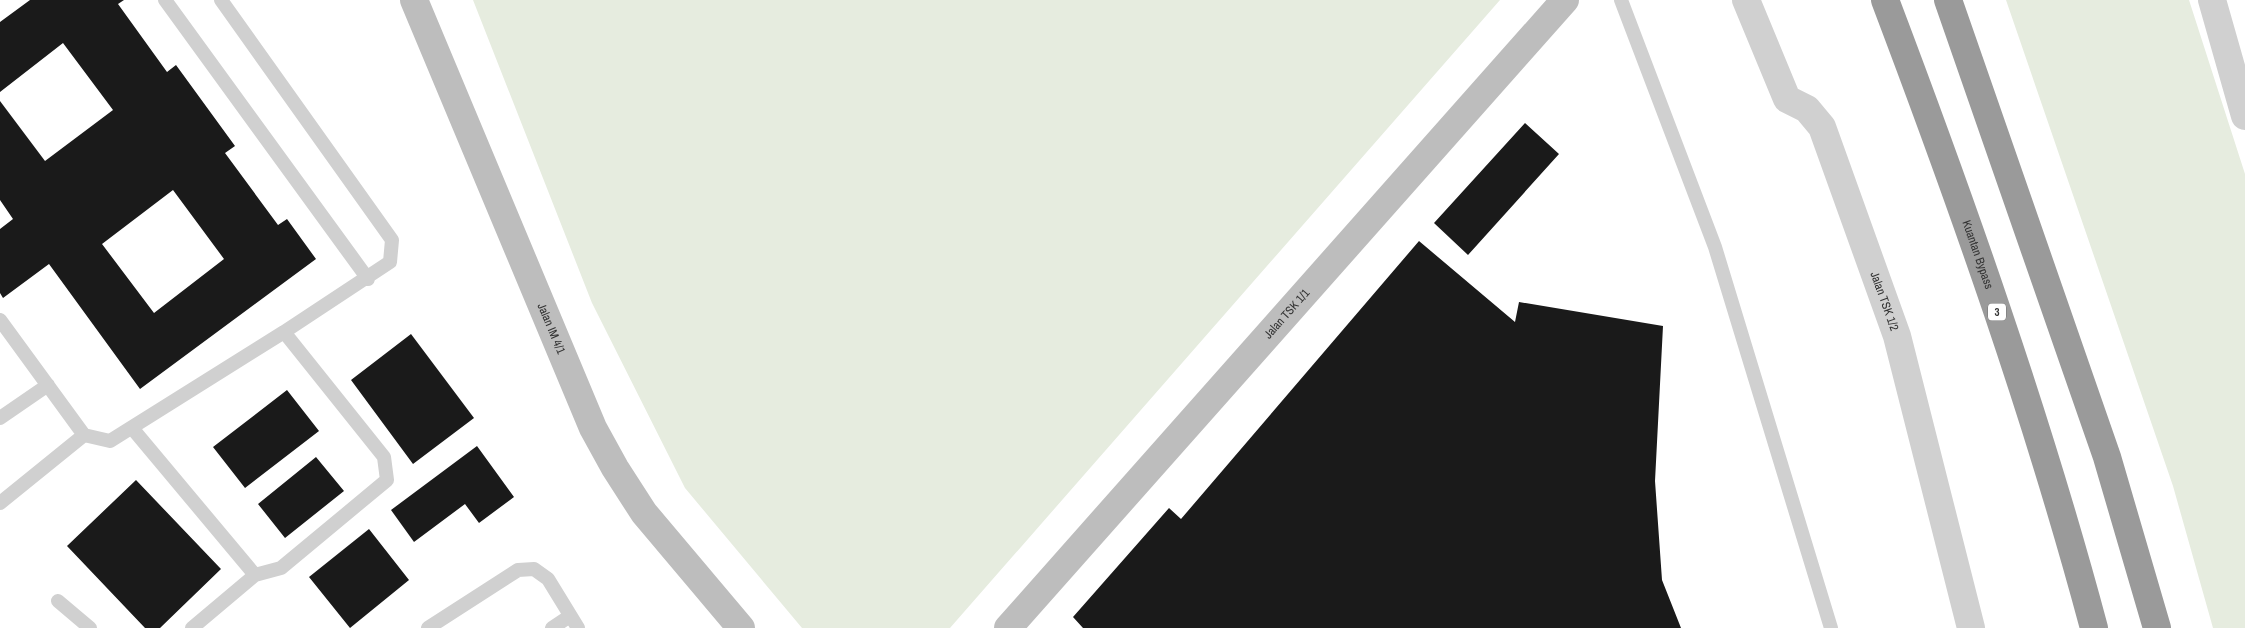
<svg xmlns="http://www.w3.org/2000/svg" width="2245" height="628" viewBox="0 0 2245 628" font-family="'Archivo Narrow',sans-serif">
<rect width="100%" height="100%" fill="#fff"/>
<path fill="#e6ecdf" d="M473 0H1500L950 628H802L685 488 592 303Z
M2006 0H2189L2245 174V628H2213L2173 486Z"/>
<path fill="#1a1a1a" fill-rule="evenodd" d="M30 0H124L118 4 167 72 176 65 235 146 225 153 278 225 287 219 316 259 140 389 49 264 3 298 0 293V229L13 219 0 200V101L45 161 113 110 63 43 0 92V22ZM173 190 224 259 154 313 102 244Z
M1525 123 1559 154 1468 255 1434 223Z
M1419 241 1515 322 1519 302 1663 326 1655 481 1662 580 1681 628H1083L1073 617 1169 508 1181 519Z
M411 334 474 418 413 464 351 380Z
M287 390 319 431 245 488 213 447Z
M477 446 514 497 479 523 465 504 414 542 391 510Z
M316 457 344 491 285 538 258 504Z
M136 480 221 569 160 628H145L67 546Z
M369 529 409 580 350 628 309 577Z"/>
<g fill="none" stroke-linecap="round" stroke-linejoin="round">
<path stroke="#d0d0d0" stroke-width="14" d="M165 0 368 279
M1621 0 1715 247 1831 628
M0 320 84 435 110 441 284 332 390 262 392 240 221 0
M0 418 48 385
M132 428 255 575 281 568 387 480 384 457 284 332
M0 503 84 435
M58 601 90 628
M192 628 255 575
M428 628 518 570 534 569 548 579 578 628
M552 628 570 616"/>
<g stroke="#d0d0d0" stroke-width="28">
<path id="s1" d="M1746 0 1787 99 1807 109 1822 127 1897 336 1971 628"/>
<path d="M2212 0 2245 116"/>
</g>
<g stroke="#bdbdbd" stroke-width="28">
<path id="s2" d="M414 0 593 428 615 468 644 513 741 628"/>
<path id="s3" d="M1008 628 1565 0"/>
</g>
<g stroke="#9a9a9a" stroke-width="28">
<path id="s4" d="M1885 0C1963 206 2037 415 2094 628"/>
<path d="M1948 0 2107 457 2157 628"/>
</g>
</g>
<g text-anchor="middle" stroke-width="5" stroke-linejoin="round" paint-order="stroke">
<rect fill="#fff" stroke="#707070" stroke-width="1" x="1988" y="303.5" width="18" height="17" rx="4"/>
<g font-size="11" font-weight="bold" fill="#333">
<text x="1997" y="316">3</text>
</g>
<g font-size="12" fill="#333" stroke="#fff">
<text dy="4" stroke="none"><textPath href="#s4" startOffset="271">Kuantan Bypass</textPath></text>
<text dy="4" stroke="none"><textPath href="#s1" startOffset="338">Jalan TSK 1/2</textPath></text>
<text dy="4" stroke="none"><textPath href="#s3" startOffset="420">Jalan TSK 1/1</textPath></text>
<text dy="4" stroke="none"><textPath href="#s2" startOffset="356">Jalan IM 4/1</textPath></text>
</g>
</g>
</svg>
